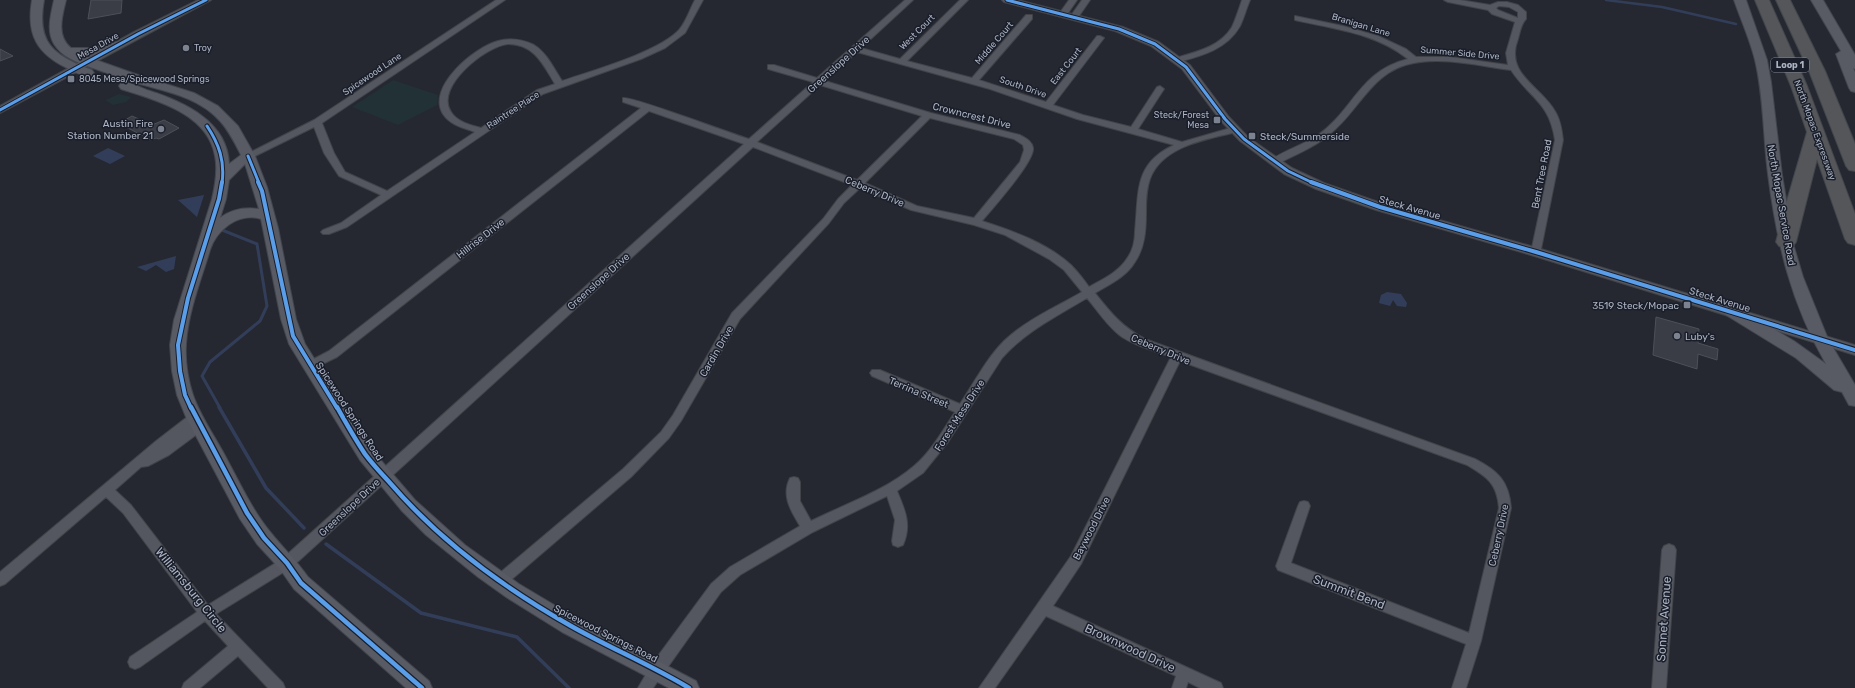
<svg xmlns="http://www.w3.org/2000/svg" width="1855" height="688" viewBox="0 0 1855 688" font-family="Rubik,sans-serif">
<rect width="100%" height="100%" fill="#252830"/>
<path fill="#223135" d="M393 80 438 95 437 105 398 125 352 107Z
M119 94 131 97 126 102 113 105 105 100Z"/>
<path fill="#323e59" d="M108 148 125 156 110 164 93 156Z
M204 195 197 217 178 200Z
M176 256 174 269 166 272 156 265 146 271 137 267Z
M1387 292 1401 294 1407 303 1406 307 1397 306 1393 300 1390 306 1379 303 1381 295Z"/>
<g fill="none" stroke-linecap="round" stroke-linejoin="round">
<path stroke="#323e59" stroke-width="2.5" d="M1606 0 1662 7 1736 24"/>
<path stroke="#323e59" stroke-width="3" d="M220 408 202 376 210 362 260 321 267 306 257 244 222 230"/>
<path stroke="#323e59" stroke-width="3.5" d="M219 407 266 488 304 528
M326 544 421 613 517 637 569 688"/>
</g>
<path fill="#3a3d46" stroke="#4c5058" d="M91 0H122L121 13 88 19Z
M0 49 13 56 0 61Z
M132 116 152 125 164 120 179 128 159 139 156 138 151 140 124 126 129 124 123 121Z
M1656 317 1699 329 1698 343 1718 349 1717 360 1698 354 1697 369 1653 355Z"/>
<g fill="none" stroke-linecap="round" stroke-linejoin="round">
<defs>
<path id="minor" d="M496 0H505L322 123 334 153 345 172 387 191 475 132C464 128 450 125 443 114 426 87 475 47 498 41 509 38 523 39 534 45 547 53 554 69 562 81 591 71 659 52 679 30 686 22 690 9 695 0H703L685 33 665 48 641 59 543 94 347 227 329 234H323L321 232 323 230 341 223 381 195 339 176 324 153 314 127 251 158H245L243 156 314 120ZM508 44C534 44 543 64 555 84L537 90 481 128C471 125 457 122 451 112 434 87 486 46 508 44Z
M905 0H913L861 48 900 59 960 0H968L907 61 972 78 1026 15H1032V19L979 80 1046 102 1097 36H1100L1104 38 1053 105 1083 115 1131 127 1157 87 1160 86 1164 89 1138 129 1182 142 1234 127 1237 128 1238 130 1237 132C1207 139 1162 146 1150 179 1146 190 1146 201 1146 212 1146 230 1145 247 1135 262 1126 277 1110 284 1095 293 1111 313 1122 327 1145 339L1475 459C1498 471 1509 481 1511 508L1481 641 1466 688H1452L1466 644 1278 570 1276 566 1298 506 1300 502 1304 501 1308 502 1310 506 1291 563 1469 633 1499 508C1497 483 1487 477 1467 465L1180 361 1081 564 1053 606 1221 683 1223 688H1200L1188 682 1186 688H1172L1176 676 1046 616 995 688H979L1071 556 1171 357C1155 351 1137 347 1122 337 1108 327 1098 311 1087 298 1057 316 1025 332 1002 358L948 442 923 473 897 491C905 510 912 525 903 545L898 547 893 545 892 541 895 520 887 496 813 532 740 575 721 592 653 688H638L652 664 711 584 730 567 800 526C791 511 781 496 790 478L794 477 798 478 800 482V501L811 521C845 504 885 491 914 466 931 452 943 430 955 412L872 376 870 373 872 370H880L960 404C974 383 986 359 1004 341 1026 320 1056 307 1082 292L1064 270 1049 259 1005 235 974 225 911 210 860 188 844 203 829 223 740 319 681 421 669 438 631 477 505 585 500 587 495 585 493 581 495 577 623 469 661 432 673 415 732 313 823 219 838 199 852 185 753 147 292 567 216 614 283 683 285 688H268L238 656 200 688H182L184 683 228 646 205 621 140 667 135 669 130 667 128 662 130 657 197 612 123 513 106 497 5 584 0 586V572L156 441 191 414 195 412 199 414 201 417 196 423 200 421 204 423 206 426 204 429 169 455 148 466 141 467 115 490 131 505 208 605 282 559 744 144 649 111 337 357 310 370 306 369 304 366 306 363 329 351 641 108 623 102V98C632 96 732 134 749 139L813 82 768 69V65H774L817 78ZM857 52 990 89 1077 119 1174 145C1133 164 1139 193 1135 231 1135 240 1133 250 1128 257 1119 272 1103 279 1089 287 1084 280 1078 272 1071 265 1047 243 1013 231 982 221 992 209 1035 161 1033 148 1032 141 1025 138 1020 135L931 113 825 81ZM820 85 922 116 857 180 757 142ZM930 118 1014 139 1023 145 1024 150 1020 162 974 218 917 206 865 183Z
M1069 0H1077L1066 16H1060L1059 14Z
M1082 0H1090L1077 19H1071L1070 17Z
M1242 0H1250C1246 9 1244 18 1240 26 1227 49 1202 56 1178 62H1175V58C1196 52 1220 47 1232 27 1236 18 1239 9 1242 0Z
M1444 0H1460L1490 5 1498 2H1507L1518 5 1526 12V19C1521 24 1520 32 1518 39 1504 75 1542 86 1556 113 1561 122 1562 131 1563 140L1540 254 1536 255 1531 252 1555 140C1549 101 1530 99 1511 70 1479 66 1445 57 1414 63 1372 70 1360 110 1330 134 1315 147 1295 155 1277 164H1271L1269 162C1277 153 1306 144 1318 135 1354 110 1359 71 1408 59 1376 33 1334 29 1295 20V16L1343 26 1378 36 1406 49 1416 57H1450L1508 65 1506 53 1515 22 1492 14 1488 10 1448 2ZM1499 6 1509 7 1518 12V18L1498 10 1496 8Z
M1669 544 1674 546 1676 550 1666 688H1652L1662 550 1664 546Z"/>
<path id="tertiary" d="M198 0H211L0 113V106L134 32Z
M1002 0H1018L1123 27 1159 42 1190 65 1229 117 1248 137 1292 168 1324 183 1384 204 1541 249 1855 345V355L1531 255 1376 210 1316 189 1284 174 1240 141 1221 121 1182 69 1151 46 1115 31 1004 2Z"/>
<path id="secondary" d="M32 0H44C36 44 54 55 92 70L94 73 92 76C84 77 76 73 69 69 37 54 26 35 32 0Z
M54 0H66C62 16 56 36 71 48H91L116 42 120 44 122 46 120 48 91 56 82 55 141 76 194 93 218 106 238 126 255 156 267 187 278 228 296 319 305 344 372 450 415 500 465 545 519 584 576 618 696 681 699 688H669L562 632 506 597 478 577 426 535 402 511 360 460 289 344 281 319 261 219C239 212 217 229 210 250 201 280 188 312 186 344 185 360 188 380 193 395 200 415 213 434 223 452 238 479 251 509 271 533 283 548 297 561 308 577L429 681 432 688H406L294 589 280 569 257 544 240 519 186 417 177 395 172 371 170 345 174 320 212 199C215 186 218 170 215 156 208 113 155 100 121 89L119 86 121 83C129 81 139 87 147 90 182 101 228 121 229 164L241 155C235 143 229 131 220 121 198 96 163 91 133 82 118 77 104 72 90 67 77 62 62 57 54 44 46 31 51 14 54 0ZM245 164 259 209C245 207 232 209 220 218L226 199 229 180Z
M1734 0H1746L1767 60 1771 82 1782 175 1794 247 1803 277 1828 339 1855 385V406L1849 405 1842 392 1834 390 1796 358 1726 315 1723 311 1726 307 1731 305 1736 307 1794 341 1826 364C1791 303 1777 244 1768 174 1763 137 1764 97 1755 60 1750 40 1741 20 1734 0Z
M1811 0H1823L1855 55V69L1853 68 1855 72V92L1851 91 1849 88 1836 54 1841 51Z"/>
<path id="motorway" d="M1755 0H1769L1807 86 1855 214V245L1848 243 1845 239 1817 159 1796 242 1793 246 1786 248 1779 246 1776 242 1784 211 1807 132 1791 86Z
M1776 0H1790L1825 71 1855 144V171L1849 170 1846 166 1809 71Z"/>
</defs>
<use href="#minor" stroke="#414349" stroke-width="2"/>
<use href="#tertiary" stroke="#414349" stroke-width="2"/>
<use href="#secondary" stroke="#41454d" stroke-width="2"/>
<use href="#motorway" stroke="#41444c" stroke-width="2"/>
<use href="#minor" fill="#54575f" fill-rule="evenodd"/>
<use href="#tertiary" fill="#54575f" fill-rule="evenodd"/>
<use href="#secondary" fill="#585b64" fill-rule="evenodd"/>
<use href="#motorway" fill="#545659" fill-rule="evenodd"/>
<defs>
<path id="cycleway-far2" d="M1007 0 1119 29 1155 44 1186 67 1225 119 1244 139 1288 171 1313 183
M0 110 138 34 206 0
M207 126C219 144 225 161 222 183
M248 156 259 183"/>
<path id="cycleway-far1" d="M258 182 262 191 293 336 337 408
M1311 182 1380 207 1536 252 1855 350
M191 408 185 395 180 371 178 345 188 298 219 199 222 182"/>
<path id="cycleway" d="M191 407 247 513 264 538 287 563 301 583 422 688
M337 407C346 423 355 439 365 454 373 465 382 474 391 484 441 542 504 588 571 626 610 648 651 665 689 688"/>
</defs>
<use href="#cycleway-far2" stroke="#191e2a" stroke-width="5"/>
<use href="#cycleway-far1" stroke="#191e2a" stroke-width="6"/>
<use href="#cycleway" stroke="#191e2a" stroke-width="7"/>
<use href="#cycleway-far2" stroke="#5a9eea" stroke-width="3"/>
<use href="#cycleway-far1" stroke="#5a9eea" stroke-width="4"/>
<use href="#cycleway" stroke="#5a9eea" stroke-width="4.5"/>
</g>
<g fill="#7d8290" stroke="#191e2a" stroke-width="1.5">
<circle cx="186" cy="48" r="4"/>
<rect x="67" y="75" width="8" height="8" rx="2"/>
<rect x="1213" y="116" width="8" height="8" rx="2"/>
<circle cx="161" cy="129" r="4"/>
<rect x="1248" y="132" width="8" height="8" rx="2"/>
<rect x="1683" y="301" width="8" height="8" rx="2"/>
<circle cx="1677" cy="336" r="4"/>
</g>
<g text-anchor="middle" stroke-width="3" stroke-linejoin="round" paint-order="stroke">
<g font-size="9" fill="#adb3c3" stroke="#191e2a">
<text transform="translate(1361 25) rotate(17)" y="3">Branigan Lane</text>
<text transform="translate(917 32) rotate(-45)" y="3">West Court</text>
<text transform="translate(994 43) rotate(-49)" y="3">Middle Court</text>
<text transform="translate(98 46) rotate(-29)" y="3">Mesa Drive</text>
<text transform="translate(1460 53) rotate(5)" y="3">Summer Side Drive</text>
<text transform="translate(1066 66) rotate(-52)" y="3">East Court</text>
<text transform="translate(372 74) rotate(-34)" y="3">Spicewood Lane</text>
<text transform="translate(1023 87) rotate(19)" y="3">South Drive</text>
<text transform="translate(513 110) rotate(-33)" y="3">Raintree Place</text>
<text transform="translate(1815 130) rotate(70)" y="3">North Mopac Expressway</text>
</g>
<g font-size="9" fill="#adb3c3" stroke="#191e2a" text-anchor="start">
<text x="194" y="51">Troy</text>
<text x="79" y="82">8045 Mesa/Spicewood Springs</text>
<text x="1209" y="118" text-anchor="end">Steck/Forest<tspan x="1209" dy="10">Mesa</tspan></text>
</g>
<rect fill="#191e2a" stroke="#818695" stroke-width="1" x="1771" y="58" width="38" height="14" rx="3"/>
<g font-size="9" font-weight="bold" fill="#adb3c3">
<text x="1790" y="68">Loop 1</text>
</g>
<g font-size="10" fill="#adb3c3" stroke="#191e2a">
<text transform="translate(838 64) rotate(-42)" y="4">Greenslope Drive</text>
<text transform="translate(972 115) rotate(14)" y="4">Crowncrest Drive</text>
<text transform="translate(1541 174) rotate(-79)" y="4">Bent Tree Road</text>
<text transform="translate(875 191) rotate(23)" y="4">Ceberry Drive</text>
<text transform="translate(1782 205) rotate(80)" y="4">North Mopac Service Road</text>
<text transform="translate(1410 207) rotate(16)" y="4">Steck Avenue</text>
<text transform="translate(480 238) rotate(-38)" y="4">Hillrise Drive</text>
<text transform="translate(598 281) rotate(-42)" y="4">Greenslope Drive</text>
<text transform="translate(1720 299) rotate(17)" y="4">Steck Avenue</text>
<text transform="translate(1161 349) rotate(23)" y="4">Ceberry Drive</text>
<text transform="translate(716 351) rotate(-60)" y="4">Cardin Drive</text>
<text transform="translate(919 392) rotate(23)" y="4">Terrina Street</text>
<text transform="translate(350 411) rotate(57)" y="4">Spicewood Springs Road</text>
<text transform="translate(959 415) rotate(-57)" y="4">Forest Mesa Drive</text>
<text transform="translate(349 507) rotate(-43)" y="4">Greenslope Drive</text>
<text transform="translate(1091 528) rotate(-63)" y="4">Baywood Drive</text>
<text transform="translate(1498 535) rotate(-78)" y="4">Ceberry Drive</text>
<text transform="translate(606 633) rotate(27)" y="4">Spicewood Springs Road</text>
</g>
<g font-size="10" fill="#adb3c3" stroke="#191e2a" text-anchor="end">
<text x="153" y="127">Austin Fire<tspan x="153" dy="12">Station Number 21</tspan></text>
<text x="1260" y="140" text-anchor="start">Steck/Summerside</text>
<text x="1679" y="309">3519 Steck/Mopac</text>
<text x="1685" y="340" text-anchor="start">Luby's</text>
</g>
<g font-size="12" fill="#adb3c3" stroke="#191e2a">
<text transform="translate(191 590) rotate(51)" y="4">Williamsburg Circle</text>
<text transform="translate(1349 592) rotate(21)" y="4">Summit Bend</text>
<text transform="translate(1664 619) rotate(-86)" y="4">Sonnet Avenue</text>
<text transform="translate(1130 648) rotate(25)" y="4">Brownwood Drive</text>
</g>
</g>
</svg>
